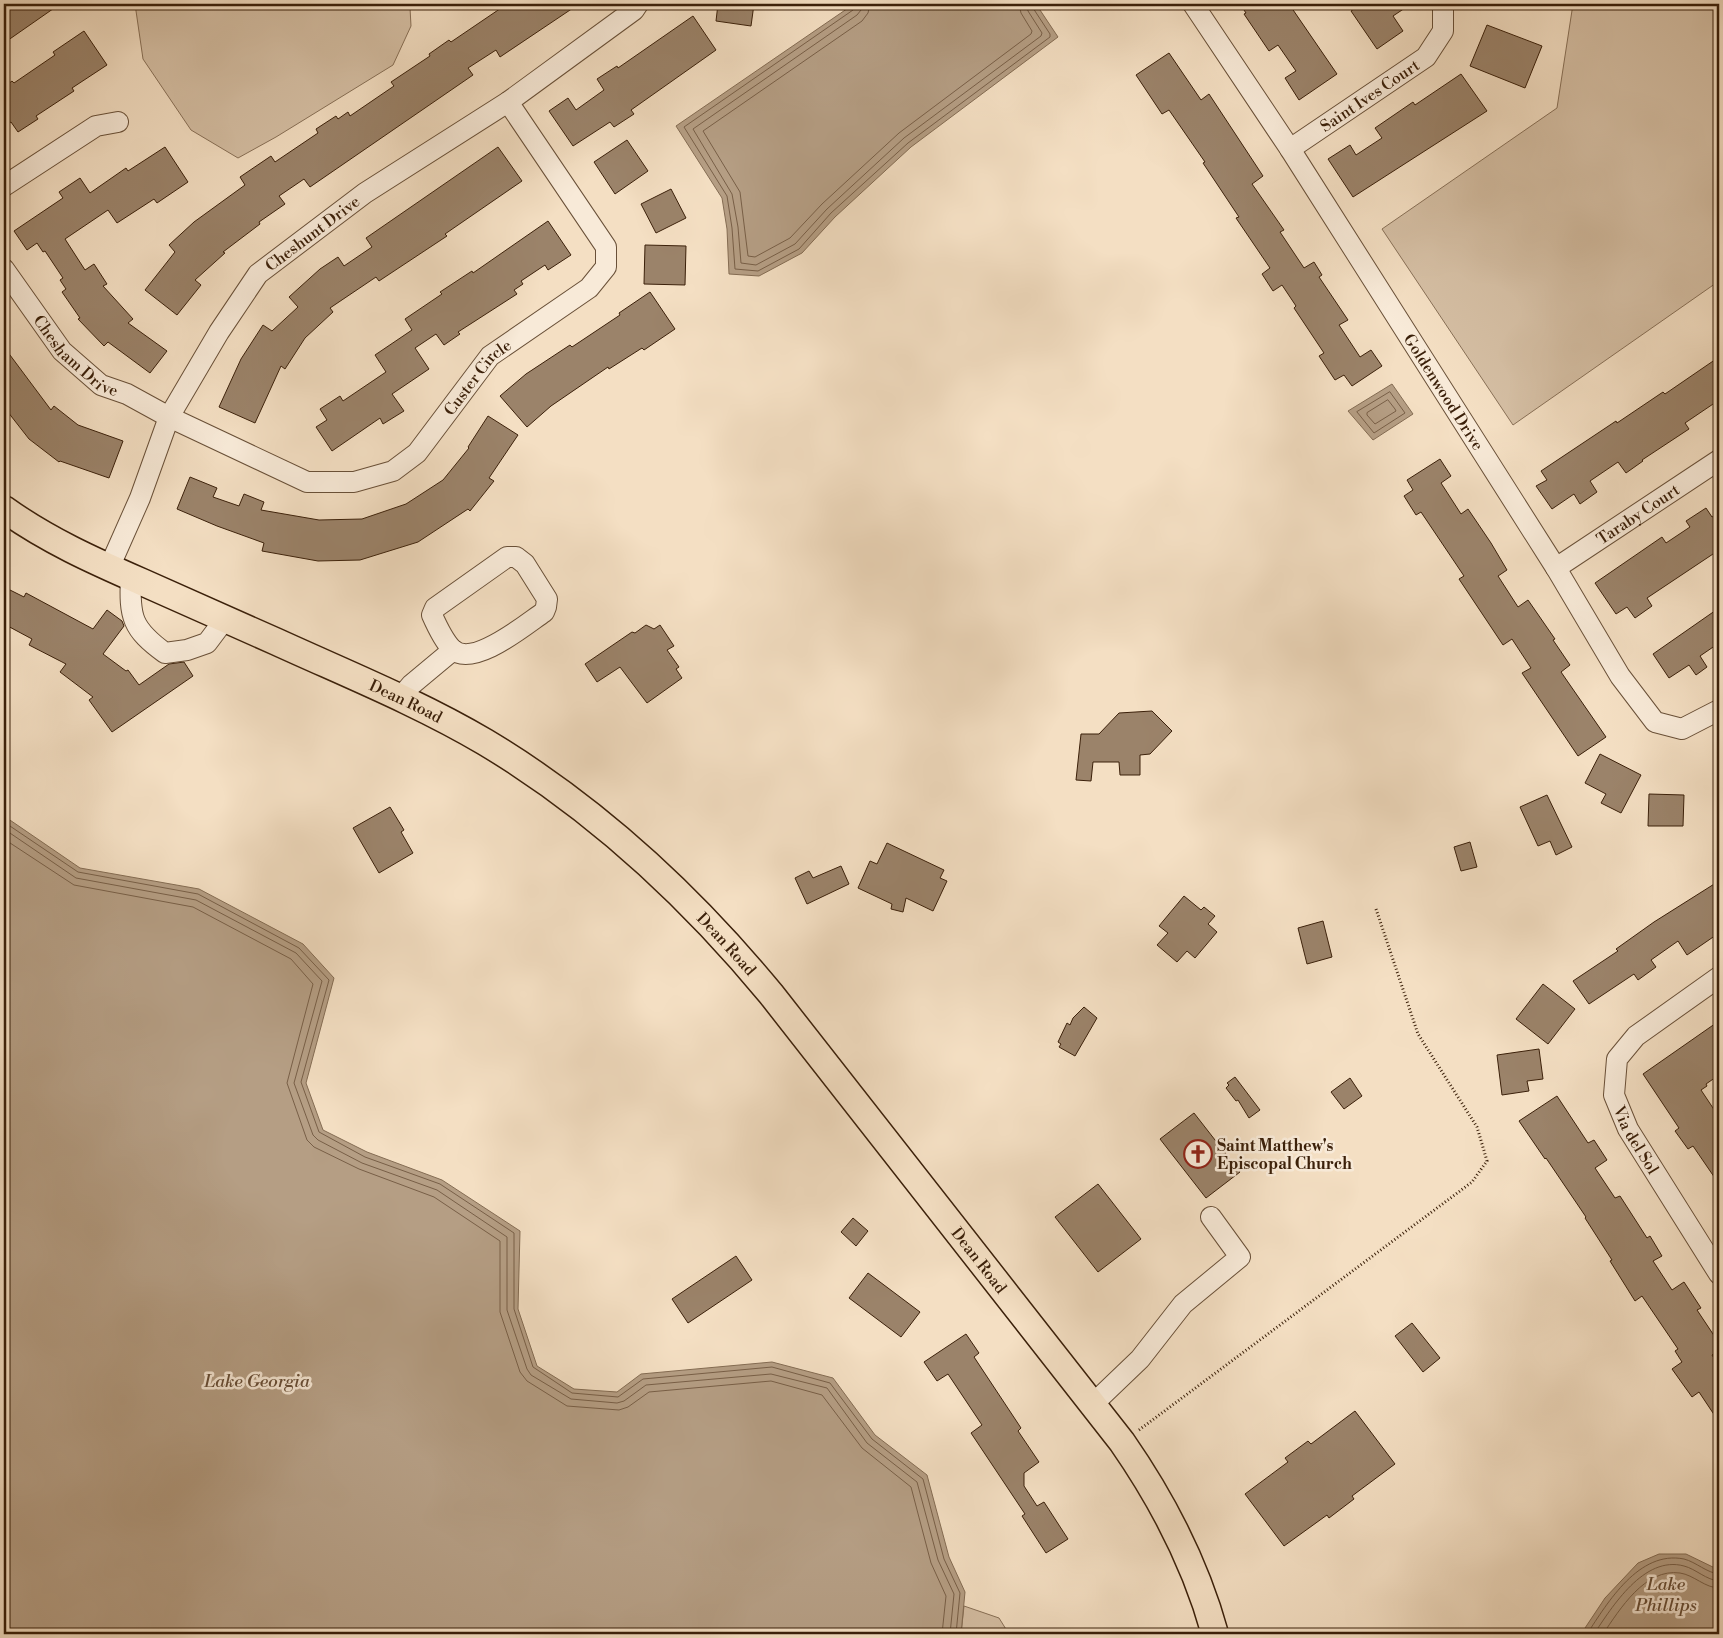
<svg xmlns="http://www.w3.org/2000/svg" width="1723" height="1638" viewBox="0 0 1723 1638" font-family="'Libre Bodoni',serif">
<rect width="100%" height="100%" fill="#f4dfc3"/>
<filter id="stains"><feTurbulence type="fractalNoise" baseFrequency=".004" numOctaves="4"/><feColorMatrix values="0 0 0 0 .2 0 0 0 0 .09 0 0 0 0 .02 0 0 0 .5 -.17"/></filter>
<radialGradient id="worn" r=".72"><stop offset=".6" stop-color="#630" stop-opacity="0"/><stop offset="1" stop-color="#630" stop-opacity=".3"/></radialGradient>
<path fill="#d5bfa4" stroke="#887057" d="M135 4H407L410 8 411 26 393 65 276 137 238 158 191 130 143 59Z
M1573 4H1719V281L1513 425 1382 229 1557 108Z
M964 1606 999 1618 1009 1634H961Z"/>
<path fill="#b59e84" stroke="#846c53" d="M854 4H1036L1058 37 911 147 835 217 802 253 759 276 729 274 727 229 722 198 676 126Z
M1392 384 1413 414 1373 440 1348 411Z
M4 816 80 868 199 889 303 944 334 978 306 1083 323 1130 367 1152 442 1180 520 1231 518 1309 537 1366 574 1389 617 1392 641 1374 772 1362 833 1378 875 1435 927 1475 949 1557 965 1592 961 1634H4Z
M1659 1554H1686L1719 1570V1634H1581L1605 1598 1638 1563Z"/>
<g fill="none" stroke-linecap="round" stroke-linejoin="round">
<path stroke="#785f47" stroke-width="1" d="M856 4 853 10 684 127 727 196 732 228 735 269 758 271 799 249 831 213 908 143 1050 37V34L1033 8V4
M862 4 861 10 857 15 693 129 732 194 738 227 741 263 756 265 795 244 827 209 904 138 1041 36 1042 33 1028 11 1026 4
M870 4 868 13 862 21 703 131 740 192 748 256 755 257 790 238 822 204 899 133 1031 34 1032 31 1021 13 1019 4
M1390 392 1405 413 1374 433 1357 412Z
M1388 400 1395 409 1396 411 1375 424 1367 415V413Z
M4 822 78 872 198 894 299 948 329 980 301 1082 319 1132 365 1157 440 1184 514 1233V1309L533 1367 572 1393 618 1397 643 1379 772 1367 830 1383 872 1439 923 1479 944 1559 960 1593 956 1634
M4 829 76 878 196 900 296 953 322 981 294 1083 313 1135 318 1140 362 1163 437 1190 507 1237V1310L527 1369 531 1375 571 1399 617 1403 624 1401 646 1385 771 1374 827 1388 867 1443 917 1482 938 1560 954 1594 950 1634
M4 839 74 885 193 907 291 959 313 984 287 1083 307 1140 314 1147 359 1169 434 1197 500 1241V1312L520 1372 527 1381 567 1406 619 1410 628 1407 649 1392 771 1381 822 1395 862 1448 911 1487 931 1563 946 1596 942 1634
M1587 1634C1608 1602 1639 1550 1684 1559 1696 1562 1707 1573 1719 1574
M1594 1634C1612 1607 1644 1555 1684 1566 1696 1569 1706 1580 1719 1581
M1603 1634C1620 1609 1645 1568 1680 1573 1694 1575 1705 1588 1719 1588"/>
</g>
<path fill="#9b836a" stroke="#3b200a" d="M13 4H60L4 43V10Z
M507 4H579L500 57 496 50 468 68 473 75 310 187 304 179 279 196 285 204 259 222 260 224 223 252 225 253 195 280 201 285 177 315 145 290 175 252 169 245 194 222 245 185 240 177 271 156 275 162 318 133 316 129 336 116 338 119 348 112 350 116 394 86 391 82 430 56 429 54 449 40 451 42Z
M718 4H754L751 26 716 21Z
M1240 4H1289L1337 74 1299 100 1285 78 1296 71 1278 45 1269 51 1244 14 1246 13Z
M1362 4H1411L1393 16 1403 31 1377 49 1351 11Z
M693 16 716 50 631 110 634 114 614 127 610 122 573 146 549 111 568 98 576 110 604 90 597 79 617 66 618 68Z
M1487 25 1542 46 1525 88 1470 66Z
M84 31 107 65 72 88 74 91 36 116 38 119 18 132 11 122 4 126V87L12 81 14 83 55 55 53 52Z
M1169 53 1201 100 1209 94 1263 176 1252 184 1284 230 1280 232 1304 268 1314 262 1322 275 1319 277 1348 320 1339 325 1360 357 1371 350 1382 366 1352 386 1344 375 1335 380 1319 356 1324 353 1294 308 1296 306 1282 285 1273 291 1262 274 1270 268 1236 218 1239 217 1203 163 1205 162 1169 110 1162 114 1136 75Z
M1461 74 1487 111 1353 197 1328 159 1350 145 1356 155 1382 138 1375 128 1413 102 1415 105Z
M627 140 648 171 615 194 594 162Z
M165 147 188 182 157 203 154 199 117 223 108 210 65 239 85 270 94 264 107 284 103 286 133 319 128 323 167 351 150 373 108 342 104 346 78 319 80 318 62 292 66 289 60 280 63 278 45 251 43 252 37 243 27 250 14 231 63 198 59 192 80 178 90 193 126 168 128 171Z
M498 147 522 181 445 234 447 236 379 281 376 277 330 308 333 312 305 338 285 369 281 366 255 423 219 407 241 359 263 325 272 331 298 307 289 297 320 269 338 257 344 266 372 247 366 238Z
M671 189 686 218 656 233 641 204Z
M548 221 571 255 548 270 545 265 521 281 523 284 514 290 517 294 458 332 460 334 444 345 436 334 415 348 429 369 392 394 404 411 383 424 380 418 332 451 316 427 327 420 320 409 340 396 343 401 386 372 375 355 412 330 405 319 442 294 440 292 472 271 473 273Z
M645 245 686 246 685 285 644 284Z
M650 292 675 329 644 350 642 348 609 369 608 367 551 406 527 427 500 396 526 374 570 345 572 347 620 315 619 313Z
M4 347 51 410 54 406 78 425 123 441 109 478 60 461 59 462 29 439 4 407Z
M1719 357V400L1685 423 1689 429 1642 460 1643 461 1626 473 1618 462 1590 481 1597 492 1580 504 1574 494 1552 509 1536 486 1547 480 1541 471 1616 421 1617 423 1663 392 1665 394Z
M488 416 518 435 489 478 494 481 470 511 468 509 418 542 360 560 318 561 262 551 264 543 217 526 177 509 190 477 217 488 213 497 239 506 244 494 264 502 261 510 319 520 362 519 406 504 443 480 469 448 468 447Z
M1440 459 1451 476 1441 483 1461 514 1468 509 1491 543 1507 570 1498 576 1518 607 1528 600 1555 639 1553 640 1570 665 1561 672 1606 737 1578 756 1522 673 1531 668 1512 639 1503 645 1459 579 1464 576 1421 512 1416 515 1404 496 1413 490 1407 480Z
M1706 508 1712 517 1719 513V550L1647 598 1652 606 1635 618 1627 607 1616 614 1595 583 1662 537 1666 543 1690 527 1686 521Z
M4 587 24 597 26 593 93 629 107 610 122 621 124 626 103 654 126 671 128 670 139 685 169 664 184 662 193 676 112 732 89 700 93 697 60 672 66 664 29 645 32 639 4 624Z
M1719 608V643L1700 656 1707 667 1696 675 1689 665 1669 678 1653 654Z
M646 625 654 629 660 625 674 646 667 650 679 667 676 669 682 678 647 703 620 667 597 682 585 664 632 632 635 633Z
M1152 711 1172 731 1150 754 1140 755V775H1120L1119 762H1093L1091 781 1076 780 1081 734H1099L1119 713Z
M1600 754 1641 775 1621 813 1601 803 1606 794 1585 783Z
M1649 794 1684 795 1683 826H1648Z
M1547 795 1572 847 1556 855 1550 841 1538 846 1520 807Z
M390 807 404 830 401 832 413 853 379 873 353 828Z
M1470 842 1477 867 1461 871 1454 847Z
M887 843 944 870 940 878 947 881 933 911 906 898 903 912 891 909 892 904 858 888 870 861 877 864Z
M841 866 849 884 807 904 795 878 809 871 813 878Z
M1719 881V933L1687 955 1678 941 1651 960 1656 967 1638 980 1634 974 1589 1004 1573 981 1618 951 1616 949 1654 922Z
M1184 896 1201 910 1204 907 1215 916 1208 924 1217 932 1195 958 1187 951 1177 962 1157 945 1168 933 1159 926Z
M1323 921 1332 957 1307 964 1298 928Z
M1543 984 1575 1009 1548 1044 1516 1019Z
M1084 1007 1097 1018 1075 1056 1059 1047 1061 1044 1058 1042 1067 1023 1070 1025 1073 1018Z
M1719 1021V1075L1706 1084 1707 1086 1701 1090 1719 1117V1184L1693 1146 1688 1149 1675 1131 1679 1128 1643 1074Z
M1539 1049 1543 1079 1527 1081 1529 1091 1502 1095 1497 1055Z
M1235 1077 1260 1110 1249 1118 1238 1100 1236 1101 1226 1088 1229 1085 1227 1083Z
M1350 1078 1362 1096 1344 1109 1331 1092Z
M1557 1096 1588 1143 1594 1140 1607 1160 1595 1168 1615 1198 1620 1196 1647 1238 1650 1236 1662 1256 1653 1261 1672 1290 1684 1282 1701 1308 1697 1310 1719 1343V1350L1712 1355 1719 1366V1422L1699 1392 1692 1397 1672 1369 1682 1362 1675 1351 1678 1349 1642 1296 1635 1301 1610 1261 1612 1260 1585 1218 1586 1217 1546 1158 1545 1159 1519 1121Z
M1194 1113 1240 1172 1206 1198 1160 1139Z
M1098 1184 1141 1239 1098 1272 1055 1217Z
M853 1218 868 1231 856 1246 841 1232Z
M736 1256 752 1280 688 1323 672 1299Z
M868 1273 920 1312 901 1337 849 1298Z
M1412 1323 1440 1358 1423 1372 1395 1336Z
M966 1334 979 1353 974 1357 1021 1428 1018 1431 1039 1462 1024 1473V1486L1037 1506 1044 1502 1068 1539 1046 1553 1022 1516 1025 1514 971 1433 982 1425 948 1374 937 1381 924 1362Z
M1355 1411 1395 1464 1352 1496 1354 1499 1329 1518 1327 1515 1284 1546 1245 1494 1288 1462 1285 1458 1308 1441 1311 1444Z"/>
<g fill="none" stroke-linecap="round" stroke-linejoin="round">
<defs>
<g id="minor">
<path id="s1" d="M1193 4 1290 149 1556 568 1620 676 1655 722 1682 729 1719 710"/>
<path id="s2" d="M1290 149 1426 57 1443 31V4"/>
<path d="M4 186 96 126 118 122"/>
<path id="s3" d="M4 269 62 351 101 385 127 394 169 417 307 482H354L393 471 417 453 490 356 589 288 606 267V247L508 102"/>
<path d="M507 557H516L525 564 547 599 546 607 544 612C526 624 473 669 452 649 445 642 436 624 432 615L435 608Z"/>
<path id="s4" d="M109 568 140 498 169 417 219 332 258 274 365 193 508 102 634 10 638 4"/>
<path id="s5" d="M1556 568 1719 460"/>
<path d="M131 577C129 617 132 629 165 653L187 650 207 643 225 619"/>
<path d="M400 698 411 685 453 650"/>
<path id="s6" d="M1719 977 1636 1036 1617 1059 1614 1095 1628 1129 1719 1274"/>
<path d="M1093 1404 1140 1359 1183 1304 1240 1257 1211 1217"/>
</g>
<g id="major">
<path id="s7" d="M4 509C47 540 94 561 142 582 187 602 232 622 277 642 347 674 419 703 485 742 595 808 690 896 771 994L1122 1442C1163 1501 1196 1565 1215 1634"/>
</g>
</defs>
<use href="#minor" stroke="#695038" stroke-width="22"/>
<use href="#major" stroke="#3b200a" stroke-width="29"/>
<path stroke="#3b200a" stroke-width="3" stroke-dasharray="1 2.5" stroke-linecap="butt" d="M1139 1430 1472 1182 1487 1161 1477 1127 1418 1034 1376 909"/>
<use href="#minor" stroke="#f8ead8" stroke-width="20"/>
<use href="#major" stroke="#f4dfc3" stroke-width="26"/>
</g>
<defs>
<symbol id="church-ring" viewBox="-11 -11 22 22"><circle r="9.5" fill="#f8ead8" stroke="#8f2418" stroke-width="1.5"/><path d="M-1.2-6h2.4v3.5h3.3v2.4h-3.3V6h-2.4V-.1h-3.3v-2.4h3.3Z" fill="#8f2418"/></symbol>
</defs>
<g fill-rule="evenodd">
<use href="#church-ring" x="1182" y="1138" width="32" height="32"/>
</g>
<g text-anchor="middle" stroke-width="5" stroke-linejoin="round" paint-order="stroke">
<g font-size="16" fill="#3b200a" stroke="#f8ead8">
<text dy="6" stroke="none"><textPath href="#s2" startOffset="96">Saint Ives Court</textPath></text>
<text dy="6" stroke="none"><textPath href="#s4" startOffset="399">Cheshunt Drive</textPath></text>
<text dy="6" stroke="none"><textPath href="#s3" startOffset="114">Chesham Drive</textPath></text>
<text dy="6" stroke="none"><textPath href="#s3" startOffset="595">Custer Circle</textPath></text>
<text dy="6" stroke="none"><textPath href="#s1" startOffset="462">Goldenwood Drive</textPath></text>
<text dy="6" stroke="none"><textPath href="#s5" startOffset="98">Taraby Court</textPath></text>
<text dy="6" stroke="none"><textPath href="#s7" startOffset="446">Dean Road</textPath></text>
<text dy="6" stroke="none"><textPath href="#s7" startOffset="851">Dean Road</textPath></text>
<text dy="6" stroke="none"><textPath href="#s6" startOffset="218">Via del Sol</textPath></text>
<text dy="6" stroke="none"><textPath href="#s7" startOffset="1256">Dean Road</textPath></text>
</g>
<g font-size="16" font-weight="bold" fill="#3b200a" stroke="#f8ead8" text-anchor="start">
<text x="1217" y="1151">Saint Matthew's<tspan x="1217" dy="18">Episcopal Church</tspan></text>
</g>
<g font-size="18" font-style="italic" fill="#664c35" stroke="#f8ead8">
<text x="257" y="1387">Lake Georgia</text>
<text x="1666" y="1590">Lake<tspan x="1666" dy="21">Phillips</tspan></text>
</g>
</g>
<rect width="1723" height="1638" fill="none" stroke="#f4dfc3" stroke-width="20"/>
<rect x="5" y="5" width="1713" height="1628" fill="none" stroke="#3b200a" stroke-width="2.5"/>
<rect x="10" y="10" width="1703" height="1618" fill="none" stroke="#3b200a"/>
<rect width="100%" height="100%" filter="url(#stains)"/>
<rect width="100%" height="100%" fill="url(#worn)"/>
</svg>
